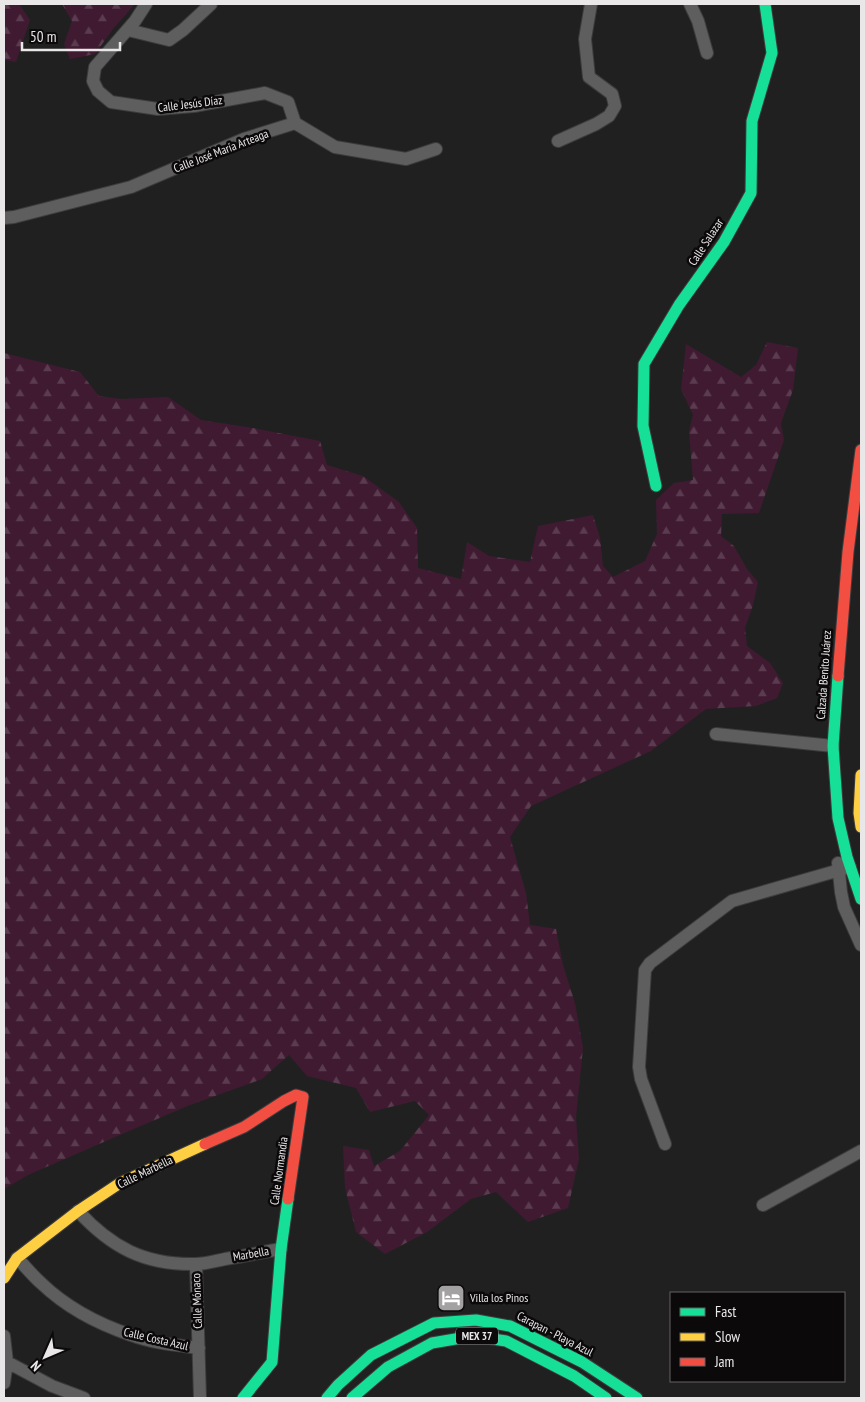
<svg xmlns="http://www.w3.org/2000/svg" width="865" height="1402" viewBox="0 0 865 1402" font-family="'PT Sans Narrow',sans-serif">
<defs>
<pattern id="forest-firs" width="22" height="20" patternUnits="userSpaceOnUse" patternTransform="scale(1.25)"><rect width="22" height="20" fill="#3f1a31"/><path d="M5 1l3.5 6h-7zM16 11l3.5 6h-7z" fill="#5b3b4f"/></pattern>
</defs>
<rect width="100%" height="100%" fill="#212021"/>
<path fill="url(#forest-firs)" d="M4 4H19L30 20 16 62 4 60Z
M62 4H135L113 29 95 54 70 59 64 44 72 21Z
M767 342 798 348 793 390 781 423 784 440 759 513 722 514 721 536 734 546 747 569 758 582 753 605 745 628 747 646 770 663 783 683 777 698 756 706 706 709 651 751 531 806 510 837 526 893 530 925 556 929 563 965 575 1003 583 1048 576 1117 579 1159 568 1208 528 1222 496 1192 471 1199 427 1232 385 1254 356 1232 345 1188 343 1146 369 1150 374 1166 400 1151 429 1115 415 1101 370 1112 356 1088 307 1076 289 1055 262 1079 190 1105 129 1131 28 1175 4 1189V353L80 372 99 396 121 399 168 397 201 420 253 428 320 441 327 465 363 476 399 502 417 528 418 568 461 579 467 542 489 556 530 562 538 526 593 515 600 538 603 566 613 577 645 561 657 534 656 500 674 483 693 480 689 431 693 415 681 389 686 344 741 377 756 365Z"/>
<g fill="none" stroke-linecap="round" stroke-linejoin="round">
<defs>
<path id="street" d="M146 4 135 21 95 67 93 81 98 91 111 102 158 109 194 106 265 93 288 102 295 123
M690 4 698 21 707 53
M128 30 169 40 183 30 211 4
M558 141 596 124 609 116 615 106 612 94 589 77 585 39 591 4
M4 218 14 217 131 187 244 139 295 123 335 147 406 159 436 149
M716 734 833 746
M838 863 841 892 844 907 861 945
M665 1144 641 1079 639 1067 645 970 650 963 732 901 850 867
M763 1205 861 1151
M78 1211C111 1247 144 1265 195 1264 205 1264 215 1261 225 1259 244 1256 263 1252 281 1249
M17 1258C25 1266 32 1275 41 1283 66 1307 98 1324 131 1335 152 1343 176 1345 199 1348
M196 1264 200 1398
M4 1336 7 1362 4 1383
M7 1362 52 1386 84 1398"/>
<path id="fast" d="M656 486 643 426 644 364 679 305 724 242 751 193 752 121 772 53 765 4
M838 676 833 746 838 818 847 857 861 899
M243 1398 272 1362 281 1249 288 1199
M327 1398 338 1385 371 1355 434 1323 476 1320 510 1326 582 1362 637 1398
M352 1398 388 1367 432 1343 473 1336 506 1341 574 1376 606 1398"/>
<path id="slow" d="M861 775 859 813 861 827
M4 1278 17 1258 78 1211 120 1183 205 1144"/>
<path id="jam" d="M838 676 848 552 861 450
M205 1144 244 1127 284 1101 296 1095 303 1097 288 1199"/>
</defs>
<use href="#street" stroke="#3d3c3d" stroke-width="14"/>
<use href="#fast" stroke="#3d3c3d" stroke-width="13"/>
<use href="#slow" stroke="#3d3c3d" stroke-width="13"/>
<use href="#jam" stroke="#3d3c3d" stroke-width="13"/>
<use href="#street" stroke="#5e5e5e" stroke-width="12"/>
<use href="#fast" stroke="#16e098" stroke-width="11"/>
<use href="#slow" stroke="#ffcf43" stroke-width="11"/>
<use href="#jam" stroke="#f24e42" stroke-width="11"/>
</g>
<defs>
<symbol id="hotel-square" viewBox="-11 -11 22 22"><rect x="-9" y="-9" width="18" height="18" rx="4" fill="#a3a1a2" stroke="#0b090a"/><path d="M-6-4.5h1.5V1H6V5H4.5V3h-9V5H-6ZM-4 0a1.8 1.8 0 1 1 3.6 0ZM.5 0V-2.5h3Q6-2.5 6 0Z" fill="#fff"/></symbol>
</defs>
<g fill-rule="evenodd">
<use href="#hotel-square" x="435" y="1282" width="32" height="32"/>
</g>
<g text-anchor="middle" stroke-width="5" stroke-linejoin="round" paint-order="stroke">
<rect fill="#0b090a" stroke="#a6a4a5" stroke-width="1" x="456" y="1327.5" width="42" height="17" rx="4"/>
<g font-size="11" font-weight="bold" fill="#e9e7e8">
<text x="477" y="1340">MEX 37</text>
</g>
<g font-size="12" fill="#e9e7e8" stroke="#0b090a">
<text transform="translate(190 104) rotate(-7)" y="4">Calle Jesús Díaz</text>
<text transform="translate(221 151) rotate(-21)" y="4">Calle José María Arteaga</text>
<text transform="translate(706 242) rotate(-57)" y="4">Calle Salazar</text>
<text transform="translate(824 675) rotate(-86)" y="4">Calzada Benito Juárez</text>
<text transform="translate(279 1171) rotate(-82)" y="4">Calle Normandia</text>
<text transform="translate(145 1172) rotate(-26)" y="4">Calle Marbella</text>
<text transform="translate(251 1254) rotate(-10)" y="4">Marbella</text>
<text transform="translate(197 1301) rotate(-92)" y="4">Calle Mónaco</text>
<text transform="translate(555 1334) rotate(27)" y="4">Carapan - Playa Azul</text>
<text transform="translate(156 1339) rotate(13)" y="4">Calle Costa Azul</text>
</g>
<g font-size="12" fill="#e9e7e8" stroke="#0b090a" text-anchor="start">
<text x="470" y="1302">Villa los Pinos</text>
</g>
</g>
<rect width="865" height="1402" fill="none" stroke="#e9e7e8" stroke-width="10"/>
<rect x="670" y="1292" width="175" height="90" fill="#0b090a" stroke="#646263"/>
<rect x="680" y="1308" width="25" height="8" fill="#16e098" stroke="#646263"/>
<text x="715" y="1317" font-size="15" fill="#e9e7e8">Fast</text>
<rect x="680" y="1333" width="25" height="8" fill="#ffcf43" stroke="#646263"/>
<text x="715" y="1342" font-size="15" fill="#e9e7e8">Slow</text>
<rect x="680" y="1358" width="25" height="8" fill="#f24e42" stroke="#646263"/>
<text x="715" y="1367" font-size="15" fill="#e9e7e8">Jam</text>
<g transform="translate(45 1357) rotate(225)" stroke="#0b090a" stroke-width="4" paint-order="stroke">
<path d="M0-4L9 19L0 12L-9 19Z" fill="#e9e7e8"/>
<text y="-8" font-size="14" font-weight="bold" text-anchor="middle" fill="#e9e7e8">N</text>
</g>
<path d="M22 42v8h98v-8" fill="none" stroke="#e9e7e8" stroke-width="2.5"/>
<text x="30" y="42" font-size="15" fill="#e9e7e8" stroke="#0b090a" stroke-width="4" paint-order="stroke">50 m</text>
</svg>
